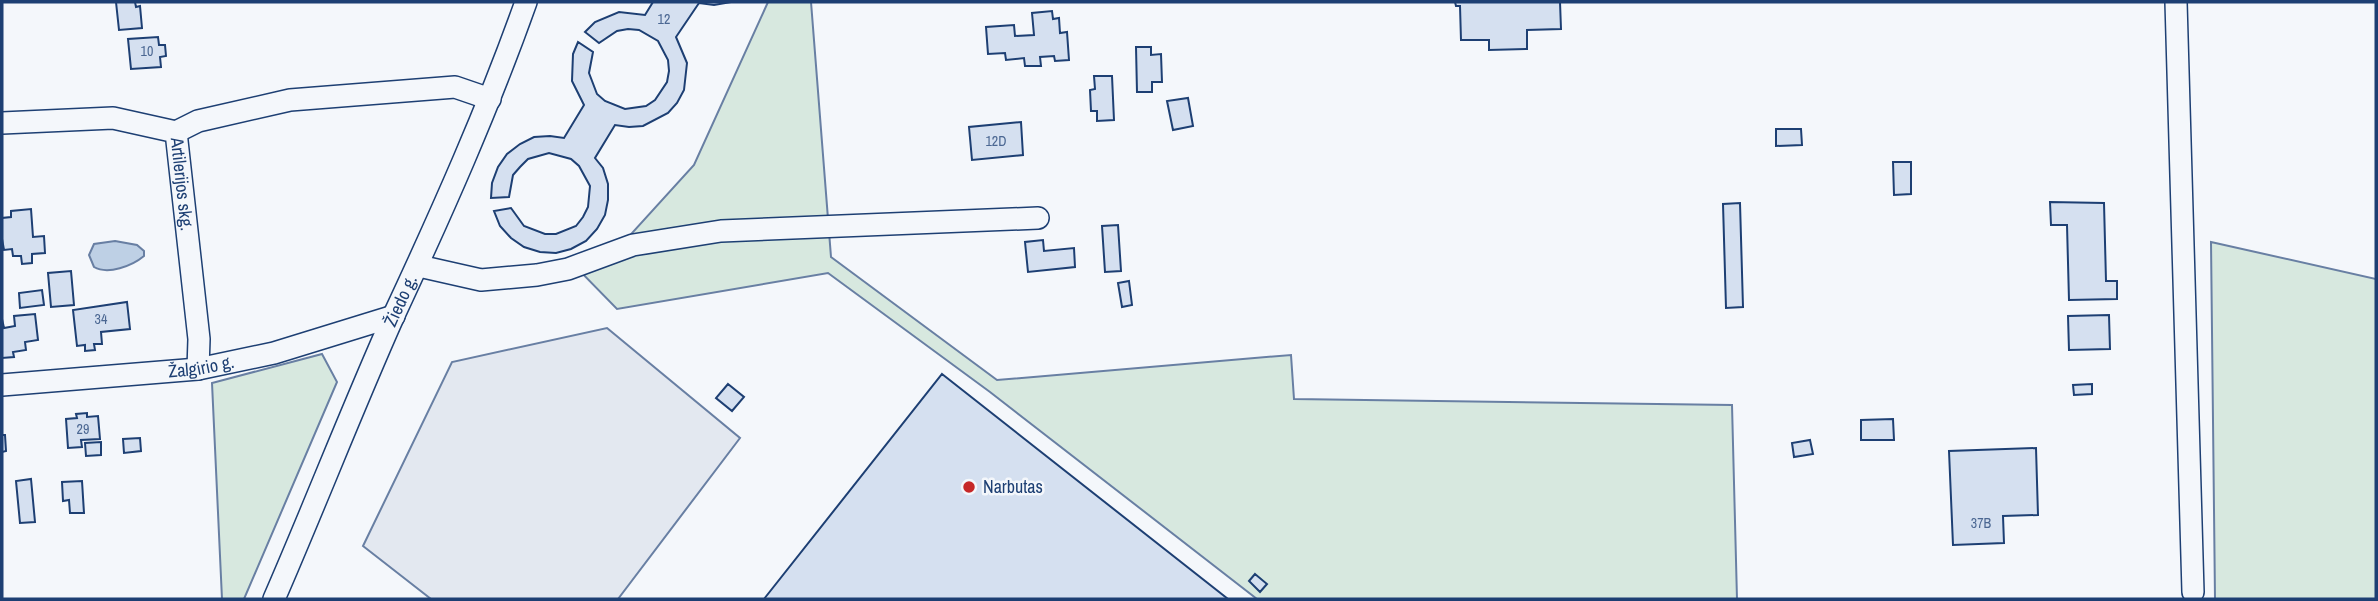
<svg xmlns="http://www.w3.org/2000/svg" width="2378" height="601" viewBox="0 0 2378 601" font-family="'Archivo Narrow',sans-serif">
<rect width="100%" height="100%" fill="#f4f7fb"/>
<path fill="#d7e8df" stroke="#687fa3" stroke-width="2" d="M768 2H811L831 257 997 380 1291 355 1294 399 1732 405 1737 599H1257L990 392 828 273 617 309 570 261 624 242 694 165Z
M2211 242 2376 279V599H2215Z
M322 354 337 382 244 599H222L212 383Z"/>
<path fill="#e3e8f0" stroke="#687fa3" stroke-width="2" d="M607 328 740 438 618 599H431L363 546 452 362Z"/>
<path fill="#bed0e5" stroke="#687fa3" stroke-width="2" d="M115 241 137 245 144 251V256C132 266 108 275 94 267L89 255 94 244Z"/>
<path fill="#d5e0f0" stroke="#1d3f73" stroke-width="2" d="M116 2H135L136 7 140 6 142 28 119 30Z
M653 2H731L714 5 699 3 676 37 687 63 684 90 677 103 668 113 643 126 629 127 615 125 595 158 603 168 608 184V200L605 215 597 229 586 241 571 249 556 253 540 252 524 247 511 238 500 226 494 211 511 208 524 226 545 234H556L576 226 583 217 588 207 590 186 579 166 571 159 549 153 528 159 520 167 513 175 509 197 491 198 492 183 498 167 507 154 520 144 534 137 550 136 564 138 584 105 572 81 573 54 578 42 593 52 589 73 597 94 605 101 625 109 646 106 655 100 667 82 669 71 668 60 658 41 639 30 628 29 617 31 599 43 585 32 595 22 619 12 645 15Z
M1455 2H1560L1561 29 1527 30V49L1489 50V40H1461L1460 6H1456Z
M1052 11 1053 19 1059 18 1060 33 1067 32 1069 60 1055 61 1054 56 1040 57 1041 66H1025L1024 58 1006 60 1005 53 988 54 986 27 1014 25 1015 36 1034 35 1032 13Z
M158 37 159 45H165L166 56 160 57 161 67 131 69 128 39Z
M1136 47H1151V55L1161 54 1162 82H1152V92H1137Z
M1094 76H1112L1114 120 1097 121V111H1091L1090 90 1095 89Z
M1188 98 1193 126 1173 130 1167 101Z
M1021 122 1023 155 972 160 969 127Z
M1776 129H1801L1802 145 1776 146Z
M1893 162H1911V194L1894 195Z
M2050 202 2104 203 2106 281H2117V299L2069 300 2067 225H2051Z
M1740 203 1743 307 1726 308 1723 204Z
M31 209 33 237 44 236 45 253 32 254V263L22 264 21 256H13L12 249 4 250 2 239V218L11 217V211Z
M1118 225 1121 271 1105 272 1102 226Z
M1043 240 1044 251 1074 248 1075 267 1028 272 1025 242Z
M71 271 74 305 51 307 48 273Z
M1129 281 1132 305 1122 307 1118 283Z
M42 290 44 305 20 308 19 293Z
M127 302 130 329 101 332 102 344H94L95 350 85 351V345L77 346 73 310Z
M35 314 38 340 25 342 26 350 13 352 14 357 2 358V319L4 328 15 326 14 316Z
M2109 315 2110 349 2069 350 2068 316Z
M942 374 1228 599H764Z
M728 384 744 397 732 411 716 398Z
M2092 384V394L2074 395 2073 385Z
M87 413V417L98 416 100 439 81 440 82 447 68 448 66 419 77 418 76 414Z
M1893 419 1894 440H1861V420Z
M2 435H5L6 451 2 452Z
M140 438 141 451 124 453 123 439Z
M1810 440 1813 454 1794 457 1792 443Z
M101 442V455L86 456 85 443Z
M2036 448 2038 515 2003 516 2004 543 1953 545 1949 451Z
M31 479 35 522 20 523 16 481Z
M82 481 84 513H70L69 500 63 501 62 482Z
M1255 574 1267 584 1260 592 1249 581Z"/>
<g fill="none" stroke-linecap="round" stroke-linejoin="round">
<defs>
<g id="minor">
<path d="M2176 2 2193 592"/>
<path id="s1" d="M2 123 113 118 176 132 199 339 198 369"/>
<path d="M176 132 198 121 290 100 455 87 490 99"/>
<path d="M419 266 481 280 537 275 568 269 633 245 721 231 1038 218"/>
<path id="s2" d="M2 385 198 369 274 353 394 316"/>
<path id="s3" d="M274 599C315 505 352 409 394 315 442 212 488 109 526 2"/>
</g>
</defs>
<use href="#minor" stroke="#1d3f73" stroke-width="24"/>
<use href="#minor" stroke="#f4f7fb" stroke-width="21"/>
</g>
<circle fill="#c62828" stroke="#f4f7fb" stroke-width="2.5" cx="969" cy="487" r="7"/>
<g text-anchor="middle" stroke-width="5" stroke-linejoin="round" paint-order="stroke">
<g font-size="14" fill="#4b6792">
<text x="664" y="24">12</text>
<text x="147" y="56">10</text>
<text x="996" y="146">12D</text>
<text x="101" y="324">34</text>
<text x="83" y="434">29</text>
<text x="1981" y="528">37B</text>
</g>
<g font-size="18" fill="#1d3f73" stroke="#f4f7fb">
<text dy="6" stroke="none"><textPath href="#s1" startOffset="228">Artilerijos skg.</textPath></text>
<text dy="6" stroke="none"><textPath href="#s3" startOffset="324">Žiedo g.</textPath></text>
<text dy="6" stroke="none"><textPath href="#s2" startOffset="200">Žalgirio g.</textPath></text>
</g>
<g font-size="18" fill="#1d3f73" stroke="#f4f7fb" text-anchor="start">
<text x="983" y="493">Narbutas</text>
</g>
</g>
<rect width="2378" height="601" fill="none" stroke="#1d3f73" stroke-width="7"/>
</svg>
